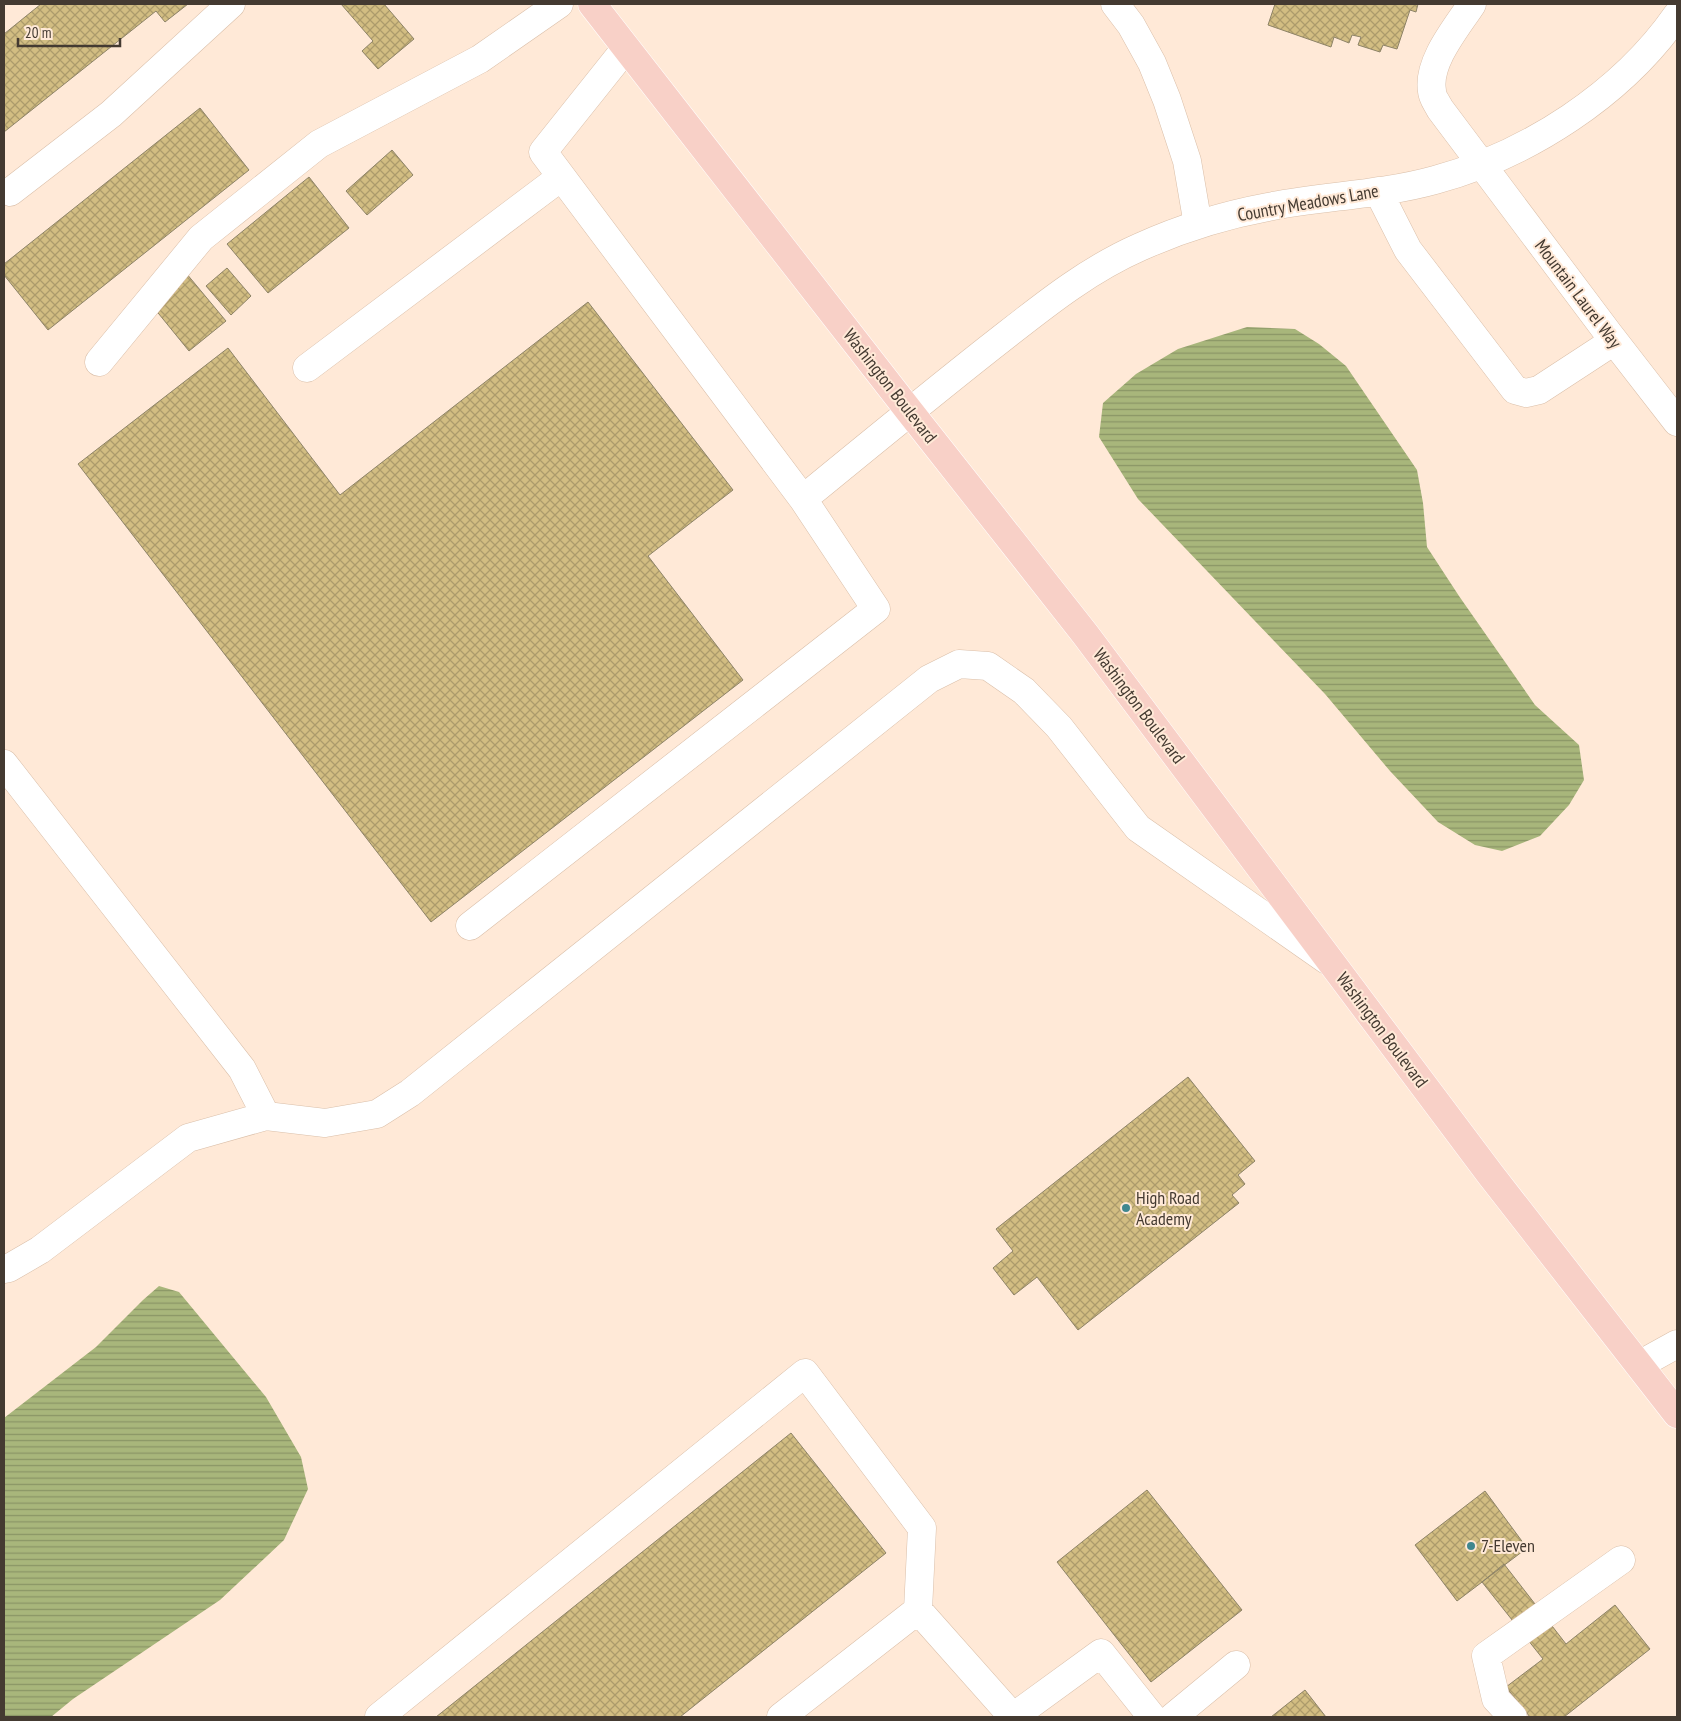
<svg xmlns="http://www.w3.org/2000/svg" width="1681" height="1721" viewBox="0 0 1681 1721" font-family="'PT Sans Narrow',sans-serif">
<defs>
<pattern id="water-rules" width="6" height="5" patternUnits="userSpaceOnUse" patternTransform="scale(1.25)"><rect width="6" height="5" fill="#a8b67b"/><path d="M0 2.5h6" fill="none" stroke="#8a9565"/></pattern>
<pattern id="building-cross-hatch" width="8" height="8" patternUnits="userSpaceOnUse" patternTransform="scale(1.25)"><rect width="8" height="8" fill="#d2bd82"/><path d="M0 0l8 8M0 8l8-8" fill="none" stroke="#ac9b6b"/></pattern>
</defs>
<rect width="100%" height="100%" fill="#ffe9d7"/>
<path fill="url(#water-rules)" d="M1247 327 1295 329 1319 344 1346 366 1417 470 1423 503 1427 547 1459 596 1535 705 1579 745 1584 780 1569 805 1540 836 1502 851 1475 845 1438 822 1390 771 1325 694 1138 499 1099 437 1103 403 1136 374 1178 349Z
M159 1286 179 1292 266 1397 301 1457 308 1489 284 1540 220 1600 73 1699 51 1717H4V1418L96 1347 143 1300Z"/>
<path fill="url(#building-cross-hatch)" stroke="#8d8367" d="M41 4H188L165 22 156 11 4 132V34Z
M341 4H384L414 39 378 69 362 51 373 41Z
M1275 4H1418L1416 12 1410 10 1397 49 1383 45 1380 52 1358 45 1361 37 1352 35 1349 43 1334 37 1331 47 1268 25Z
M200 108 249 170 48 330 4 275V264Z
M392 150 413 175 367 215 346 191Z
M309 177 349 228 268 293 227 244Z
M227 268 251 296 231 315 206 286Z
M186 273 226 321 189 351 150 303Z
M588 302 733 490 648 556 743 680 431 922 78 464 228 348 340 495Z
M1188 1077 1255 1161 1238 1175 1245 1184 1232 1195 1239 1203 1078 1330 1037 1277 1014 1295 993 1268 1013 1251 996 1229Z
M791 1433 886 1553 680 1717H436Z
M1147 1490 1242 1610 1151 1682 1057 1562Z
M1485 1491 1527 1548 1457 1601 1415 1545Z
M1504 1564 1566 1644 1615 1605 1650 1649 1564 1717H1530L1506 1687 1543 1659 1482 1582Z
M1305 1690 1326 1717H1271Z"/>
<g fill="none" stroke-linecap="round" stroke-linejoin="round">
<defs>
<path id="minor" d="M1115 4 1131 25 1152 63 1167 100 1187 161 1198 225
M1472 4C1457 27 1427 62 1432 91 1432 97 1437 103 1440 109L1608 333 1677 422
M626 48 543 152 803 499C864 449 925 399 987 350 1036 312 1083 272 1140 247 1180 229 1225 215 1268 207 1323 196 1381 195 1435 180 1528 155 1622 94 1677 15
M1378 191 1408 250 1515 390 1526 393 1539 390 1614 341
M10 192 111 114 231 4
M99 362 201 238 319 144 480 59 559 4
M307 368 561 177
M4 764 242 1069 266 1116
M470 926 876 609 803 499
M4 1269 9 1268 40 1250 188 1138 266 1116 325 1123 377 1114 410 1093 929 679 959 664 988 666 1024 691 1059 727 1138 828 1327 960
M1639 1365 1677 1344
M379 1717 805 1373 922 1528 918 1610 1013 1717 1101 1653 1152 1717
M781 1717 918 1610
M1173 1717 1236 1665
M1513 1717 1496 1699 1486 1656 1621 1560"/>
<path id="major" d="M592 4 910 412 1085 634 1490 1174 1677 1414"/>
</defs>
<use href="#minor" stroke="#dabfa9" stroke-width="29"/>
<use href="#major" stroke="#fff" stroke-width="29"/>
<use href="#minor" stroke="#fff" stroke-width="28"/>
<use href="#major" stroke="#f8d0c7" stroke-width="28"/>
</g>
<g fill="#40878f" stroke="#ffe9d7" stroke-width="2">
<circle cx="1126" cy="1208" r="5"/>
<circle cx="1471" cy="1546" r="5"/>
</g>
<g text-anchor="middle" stroke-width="4" stroke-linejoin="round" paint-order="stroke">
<g font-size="18" fill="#443a31" stroke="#ffe9d7">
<text transform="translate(1308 203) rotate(-10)" y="6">Country Meadows Lane</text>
<text transform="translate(1578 294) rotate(53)" y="6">Mountain Laurel Way</text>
<text transform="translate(890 386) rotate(52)" y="6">Washington Boulevard</text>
<text transform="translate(1139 706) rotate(53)" y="6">Washington Boulevard</text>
<text transform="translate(1382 1030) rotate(53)" y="6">Washington Boulevard</text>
</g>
<g font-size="18" fill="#443a31" stroke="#ffe9d7" text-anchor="start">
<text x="1136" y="1204">High Road<tspan x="1136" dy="21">Academy</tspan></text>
<text x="1481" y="1552">7-Eleven</text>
</g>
</g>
<rect width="1681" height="1721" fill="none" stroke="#443a31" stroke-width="10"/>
<path d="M18 38v8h102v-8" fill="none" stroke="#443a31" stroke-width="2.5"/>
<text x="25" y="38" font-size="15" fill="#443a31" stroke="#ffe9d7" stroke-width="4" paint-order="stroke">20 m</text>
</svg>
